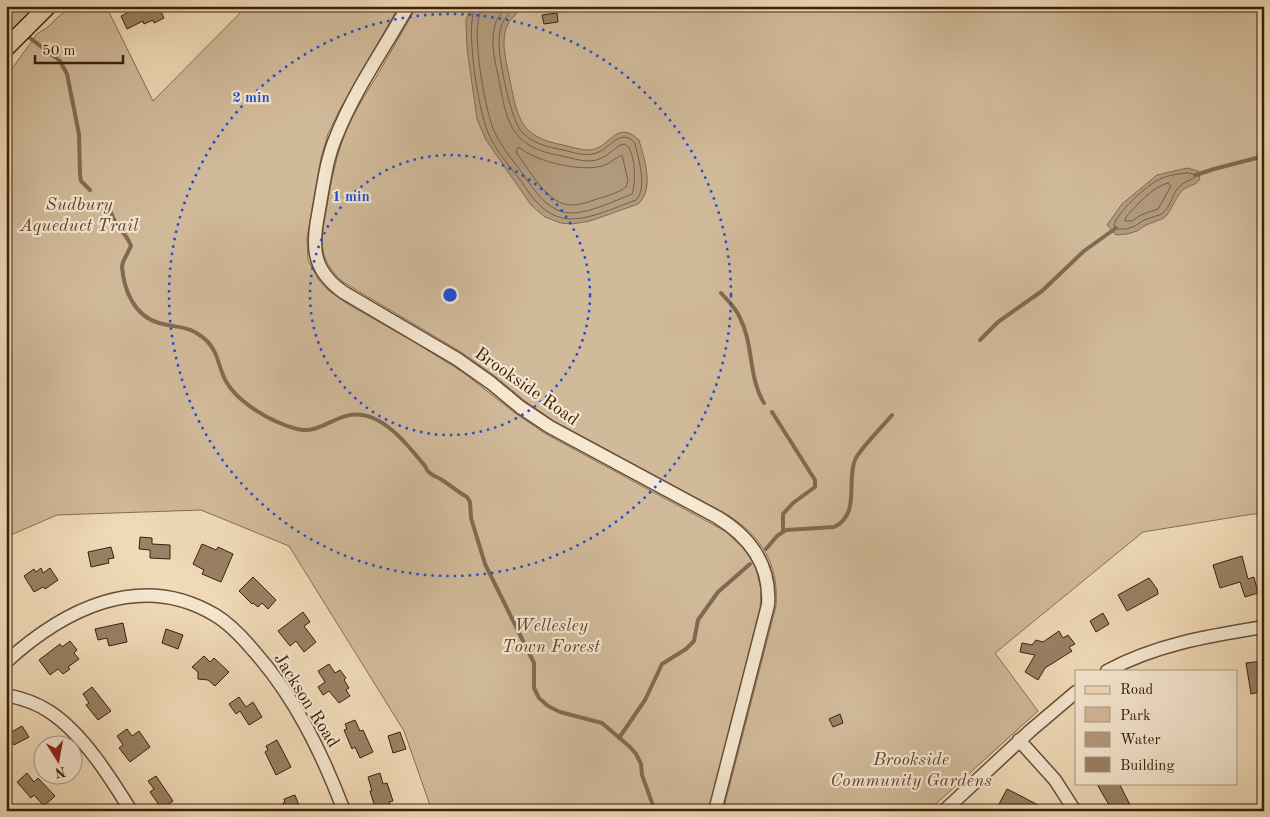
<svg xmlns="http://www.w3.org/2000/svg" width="1270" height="817" viewBox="0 0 1270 817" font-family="'Old Standard TT',serif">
<rect width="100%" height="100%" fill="#f0dab7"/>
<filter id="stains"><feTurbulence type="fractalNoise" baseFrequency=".004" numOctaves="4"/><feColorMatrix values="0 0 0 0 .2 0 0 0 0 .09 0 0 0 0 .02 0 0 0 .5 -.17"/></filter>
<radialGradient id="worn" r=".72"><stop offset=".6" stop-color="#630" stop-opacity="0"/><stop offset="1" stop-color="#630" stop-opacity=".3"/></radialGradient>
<path fill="#d1ba9a" stroke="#866d54" d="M6 6H44L6 47V18L9 9Z
M73 6H106L153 101 247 6H399L339 111 328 134 321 158 307 238 308 260 318 279 328 290 346 303 416 343 464 373 515 413 546 434 725 531 745 550 756 568 761 590 760 608 709 811H432L404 731 289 546 201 510 57 515 6 537V77L37 34 48 27 58 17Z
M417 6H1264V514H1253L1143 532 995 653 1038 711 928 811H723L776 606C779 564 762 537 728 515L554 421 525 401 496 377 461 352 343 282C316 258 321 238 327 206 331 183 335 161 343 139 351 118 363 98 375 79 389 55 403 30 417 6Z"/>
<path fill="#b29b7d" stroke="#826a50" d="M471 6H515L518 8C517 16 511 18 508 24 505 29 504 37 504 43 504 55 508 69 510 81 518 119 520 137 563 145 571 147 581 150 589 150 611 149 615 118 639 140 644 158 655 189 638 204L590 221 572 224 561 223 545 217 531 205 486 140 477 119 467 49 466 20Z
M1187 168 1198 171 1200 179C1196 186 1188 185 1183 190 1174 198 1173 210 1164 218L1146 225 1137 231 1127 234 1116 235 1107 225 1122 204 1157 175Z"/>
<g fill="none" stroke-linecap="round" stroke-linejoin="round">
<path stroke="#765e45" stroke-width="1" d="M475 6C474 11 472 16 472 21 469 46 479 116 490 137 498 153 510 167 521 181 532 197 542 213 562 218 584 223 616 207 636 200 648 188 638 158 635 143 619 126 610 151 593 154 583 156 572 152 563 150 548 147 533 144 522 132 511 121 499 61 499 44 499 38 500 27 503 22 506 16 512 13 512 6
M481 6C481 11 479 16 478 21 474 44 485 112 495 133 502 148 515 163 525 177 535 191 545 207 563 212 582 217 614 201 632 194 636 183 636 151 625 144 615 144 608 161 589 161 580 161 571 158 562 156 509 147 507 122 498 75 494 58 490 39 496 22 498 16 504 12 506 6
M520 148C537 162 581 172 602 166 610 164 615 158 622 155L628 180 626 187C618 193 607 196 597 199 589 202 580 205 571 205 547 205 529 169 516 152L517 149Z
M1187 173 1194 174V178C1167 189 1178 199 1162 214L1144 220 1135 226 1126 229H1118L1114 226C1115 214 1148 184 1160 179 1168 175 1178 174 1187 173Z
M1168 183 1171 186 1158 209 1141 215 1132 221H1125L1126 217C1137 205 1152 187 1168 183Z"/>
<path stroke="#826a50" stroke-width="4" d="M30 38 60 61 67 74 79 134 80 174 81 181 90 190
M1196 175 1214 169 1264 156
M104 202C111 208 111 216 116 223 121 231 128 237 131 246L123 262 122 267C124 290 134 316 159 323 180 329 188 324 207 341 217 351 218 363 223 375 233 401 271 422 297 429 325 436 340 404 373 418 394 427 410 448 425 466 426 468 427 471 429 472 432 476 438 477 442 480 450 485 458 492 467 497L470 502 471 518 485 564 534 663V688L539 698 548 706 560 712 602 723 630 747 636 754 641 764 642 775 655 811
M721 293C728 301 736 308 740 318 754 345 748 377 764 403
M980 340 998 322 1042 291 1084 251 1116 228
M772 412 815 480V487L793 503 783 514V532
M766 549 777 536 786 530 834 527C861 514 846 481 855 460 859 450 884 425 892 415
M619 738 645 700 662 664 686 649 694 641 698 620 718 592 750 564"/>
</g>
<path fill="#998165" stroke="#3a200d" d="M141 6H158L164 18 154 23 153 20 144 24 143 21 127 29 121 16Z
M557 13 558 22 544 24 542 15Z
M140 537 152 538V544L170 545V559L150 558V550L139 549Z
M202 544 216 550 218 547 233 554 221 582 202 574 204 570 193 564Z
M111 547 114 558 108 559 109 563 91 567 88 552Z
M1242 556 1248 579 1254 577 1258 593 1245 597 1240 582 1220 588 1213 565Z
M41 568 43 573 50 568 58 580 45 589 43 587 34 592 24 576 34 569 36 572Z
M253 577 276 600 268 609 262 603 258 607 253 603 252 604 239 591Z
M1149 578 1157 589 1158 594 1127 611 1118 595Z
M303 612 310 622 304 626 316 642 304 652 296 641 290 646 278 631Z
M1103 613 1109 624 1096 632 1090 621Z
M123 623 127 642 109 646 107 638 98 640 95 629Z
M166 629 183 635 178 649 162 643Z
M1059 631 1063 638 1068 635 1075 644 1069 647 1072 651 1045 668 1038 680 1025 672 1035 655 1020 652 1022 643 1032 645 1036 640 1043 642Z
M70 641 77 650 74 653 79 659 68 667 70 669 63 674 58 669 50 675 39 660 60 644 62 647Z
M204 656 210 662 214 658 229 672 215 686 208 680 198 679V672L192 667Z
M1264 661V691L1251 694 1246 663Z
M329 664 335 673 340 670 346 678 344 680 349 688 346 690 350 696 339 703 329 691 323 695 318 687 325 682 318 671Z
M92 687 111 711 98 720 86 705 89 703 83 694Z
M239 697 246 707 253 702 262 717 249 725 240 711 236 714 229 704Z
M840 714 843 723 833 727 829 719Z
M355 720 360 731 363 730 373 752 360 758 355 747 352 749 344 730 347 729 345 724Z
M22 726 29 737 14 745 8 734Z
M127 729 132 736 139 731 150 747 130 762 119 748 123 745 117 736Z
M400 732 406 749 393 753 388 736Z
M277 740 291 767 276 775 265 752 268 750 266 746Z
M27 773 34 782 38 778 55 796 44 806 34 795 31 798 17 782Z
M380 773 383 784 387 783 393 801 389 802 391 808 376 811 370 791H372L368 777Z
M156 776 173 801 162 809 150 792 154 789 148 781Z
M1103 783H1119L1133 811H1120L1118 806 1112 810 1098 786Z
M1007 789 1023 797 1049 811H1006L998 806Z
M295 795 301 811H286L283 803 285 802 284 799Z"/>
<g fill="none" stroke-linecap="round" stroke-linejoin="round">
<defs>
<path id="minor" d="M408 6C384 49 354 91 336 137 327 158 324 181 320 204 313 242 308 267 343 292L457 359 491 383 520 407 550 427 717 517C750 537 771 565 768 605L715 811
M6 662C63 610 140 570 215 615 230 624 242 637 253 650 295 697 322 753 344 811
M1107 671C1157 644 1209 636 1264 627
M6 695C21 698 37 703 50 712 83 734 110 777 131 811
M1019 740 1055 780 1075 811
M6 808 9 811
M944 811 1030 731 1076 692"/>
<path id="major" d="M6 48 48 6"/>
</defs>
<use href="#minor" stroke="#684e38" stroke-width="15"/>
<use href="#major" stroke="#3a200d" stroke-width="19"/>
<use href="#minor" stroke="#f5e7d0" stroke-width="12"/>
<use href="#major" stroke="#f0dab7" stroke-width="16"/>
</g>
<g fill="none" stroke="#1d4ed8" stroke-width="2.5" stroke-dasharray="2.5 5">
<circle cx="450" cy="295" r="140"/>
<circle cx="450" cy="295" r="281"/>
</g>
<g text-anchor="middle" stroke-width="4.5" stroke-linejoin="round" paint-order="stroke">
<g font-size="18" font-style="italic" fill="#604630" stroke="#f5e7d0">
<text x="79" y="210">Sudbury<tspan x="79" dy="21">Aqueduct Trail</tspan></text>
<text x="551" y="631">Wellesley<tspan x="551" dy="21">Town Forest</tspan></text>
<text x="911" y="765">Brookside<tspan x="911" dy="21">Community Gardens</tspan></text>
</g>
<g font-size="18" fill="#3a200d" stroke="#f5e7d0">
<text transform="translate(527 386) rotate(35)" y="6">Brookside Road</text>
<text transform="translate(307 700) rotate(58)" y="6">Jackson Road</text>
</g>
</g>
<circle cx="450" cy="295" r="8" fill="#1d4ed8" stroke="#f5e7d0" stroke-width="2.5"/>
<g font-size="15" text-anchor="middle" font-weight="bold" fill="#1d4ed8" stroke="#f5e7d0" stroke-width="4.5" stroke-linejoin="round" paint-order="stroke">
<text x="251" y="102">2 min</text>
<text x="351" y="201">1 min</text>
</g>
<rect width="1270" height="817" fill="none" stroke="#f0dab7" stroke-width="25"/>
<rect x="8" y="8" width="1255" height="802" fill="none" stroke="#3a200d" stroke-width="2.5"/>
<rect x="12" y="12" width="1245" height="792" fill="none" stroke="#3a200d"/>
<rect x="1075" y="670" width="162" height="115" fill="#f5e7d0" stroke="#aa9782"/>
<rect x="1085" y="686" width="25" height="8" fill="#f0dab7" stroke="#aa9782"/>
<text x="1120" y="694" font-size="15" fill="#3a200d">Road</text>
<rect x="1085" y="707" width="25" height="15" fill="#d1ba9a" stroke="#aa9782"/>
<text x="1120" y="720" font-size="15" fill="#3a200d">Park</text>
<rect x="1085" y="732" width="25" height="15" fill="#b29b7d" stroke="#aa9782"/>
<text x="1120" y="744" font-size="15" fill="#3a200d">Water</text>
<rect x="1085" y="757" width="25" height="15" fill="#998165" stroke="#aa9782"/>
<text x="1120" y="770" font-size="15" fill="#3a200d">Building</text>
<g transform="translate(58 760) rotate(169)"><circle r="24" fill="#f5e7d0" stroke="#aa9782"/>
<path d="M0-4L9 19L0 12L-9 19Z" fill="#8f2418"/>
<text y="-8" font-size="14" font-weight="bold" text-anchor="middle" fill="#3a200d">N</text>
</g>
<path d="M35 55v8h88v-8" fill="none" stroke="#3a200d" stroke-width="2.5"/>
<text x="42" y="55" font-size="15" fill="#3a200d" stroke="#f5e7d0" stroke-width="4" paint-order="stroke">50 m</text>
<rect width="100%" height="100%" filter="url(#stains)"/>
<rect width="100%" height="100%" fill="url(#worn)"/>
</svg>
